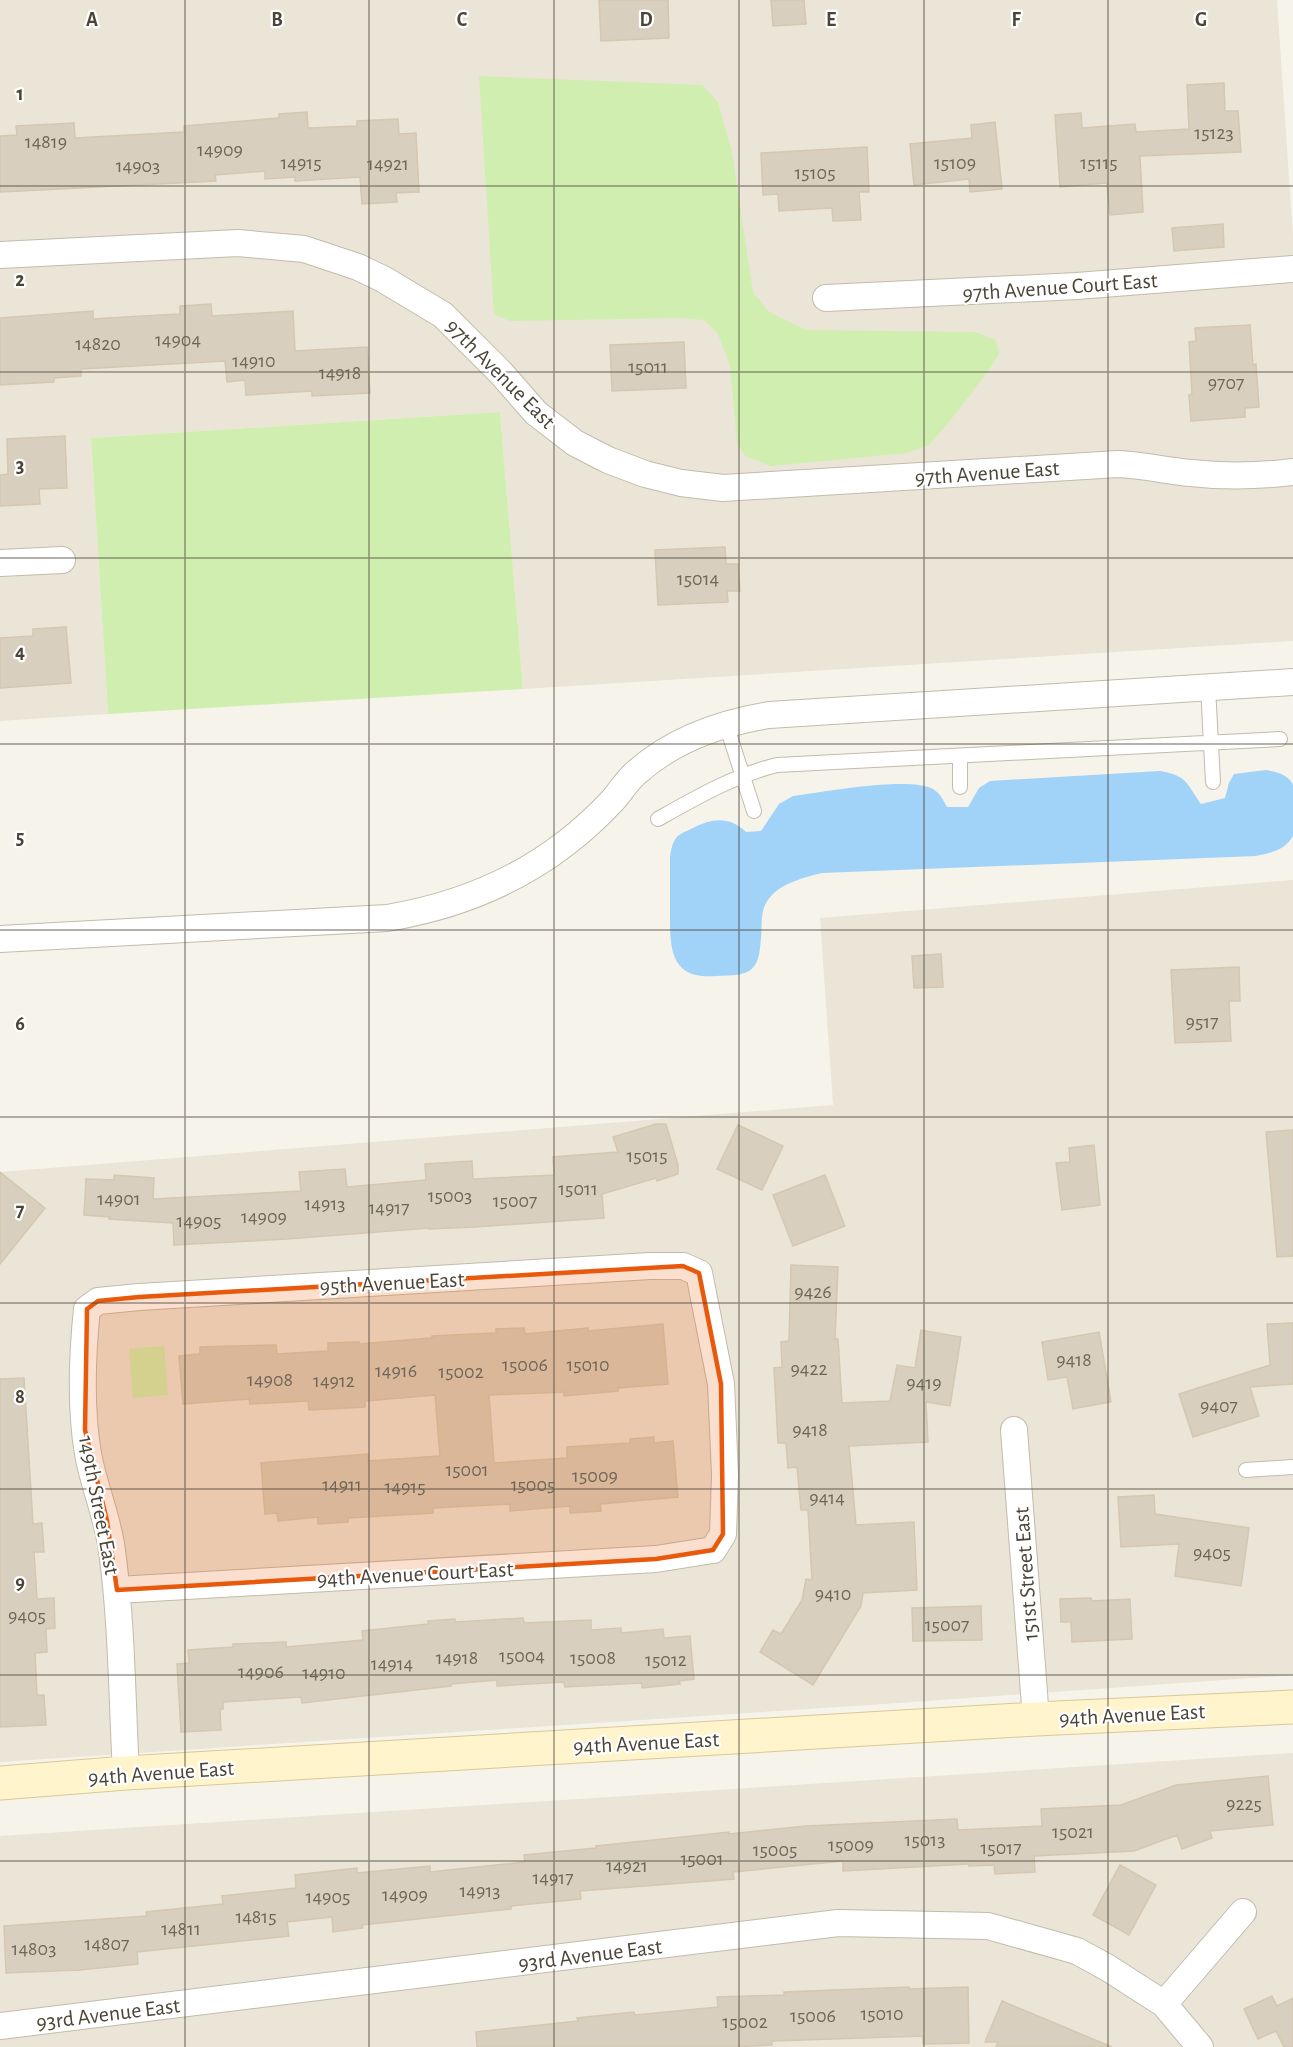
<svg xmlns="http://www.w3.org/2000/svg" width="1293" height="2047" viewBox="0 0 1293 2047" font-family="'Alegreya Sans',sans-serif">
<rect width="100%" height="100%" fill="#f6f3ea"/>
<path fill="#ebe5d7" d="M0 0H1277L1293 237V641L523 689 500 412 91 438 108 714 0 721Z
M1293 880V1675L870 1705 0 1762V1172L833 1105 820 918Z
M1293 1753V2047H0V1836Z"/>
<path fill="#d0eeaf" d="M479 76 702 85 718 102 732 152 753 292 769 312 806 330 975 332 996 340 999 354 987 373 949 422 929 445 907 453 770 466 745 456 737 442 730 365 717 332 704 320 678 318 510 321 494 314Z
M500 412 523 689 108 714 91 438Z
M164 1346 168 1395 133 1398 129 1349Z"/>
<path fill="#a1d2f7" d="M1266 770C1276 772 1288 774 1293 785V836C1285 850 1271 853 1256 856L822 873C801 878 769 886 763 911 761 919 762 930 761 938 760 947 760 957 755 965 747 977 729 975 717 976 670 980 670 949 670 912 670 893 670 875 670 857 671 850 672 844 676 838 680 833 687 831 693 828 712 818 730 816 746 832L761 831 779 804 793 796C823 792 909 776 933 789 940 793 943 800 947 807H968L979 788 990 781 1160 771C1188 776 1186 783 1201 804L1225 798 1229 783 1234 774Z"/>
<path fill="#d9cfbe" stroke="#d5c7b0" stroke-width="1.5" d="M599 0H668L669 38 601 41Z
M771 0H804L806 24 773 26Z
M1224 83 1225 111H1238L1241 152 1140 156 1143 212 1110 215 1107 183 1060 187 1055 115 1081 113 1082 128 1135 124 1136 132 1189 129 1187 85Z
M307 112 308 128 357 126V121L398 119 399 134 416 133 419 192 396 193 397 202 362 204 360 177 295 181V177L265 179V171L215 175 216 181 0 192V136L17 135 16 126 74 123 75 138 184 132V126L279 118V114Z
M995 122 1002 189 970 192 969 179 914 185 910 144 972 138 971 125Z
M867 147 869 192H859L861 220 833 221 832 208 779 211 778 194 763 195 761 153Z
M1223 224 1224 247 1174 251 1172 228Z
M211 304 212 316 293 311 295 351 367 347 370 393 312 396V391L246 395 245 380 227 382 225 361 81 369V376L54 378V382L0 385V318L93 311V319L142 316 180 314V306Z
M1250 325 1253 365 1256 364 1259 407 1245 408V417L1191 421 1189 395 1192 394 1189 342 1196 341 1195 328Z
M684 342 686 388 612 391 610 345Z
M65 436 67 488 39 489 40 504 0 506V475L8 474 7 439Z
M725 547 726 564H738L740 591H727L728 602 658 605 655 550Z
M66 627 71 683 0 688V638L33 636V629Z
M941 954 943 987 914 988 912 956Z
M1239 967 1240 1001H1229L1231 1041 1175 1043 1171 970Z
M656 1124H666L678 1165V1174L657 1181 656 1178 602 1194 604 1218 475 1227 429 1229V1228L287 1239 174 1245 173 1223 109 1219 110 1217 84 1215 86 1179 114 1180V1175L154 1178 153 1199 301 1191 299 1172 345 1169 347 1187 426 1180 425 1164 472 1161 473 1179 554 1175 553 1157 618 1152 613 1137Z
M738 1125 783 1146 762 1190 717 1169Z
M1293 1130V1256L1277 1257 1266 1132Z
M1094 1145 1100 1205 1062 1210 1056 1163 1070 1162 1069 1148Z
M0 1172 45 1208 0 1264Z
M825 1175 845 1226 793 1246 773 1195Z
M791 1265 838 1267 835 1339H838L842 1403 890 1401 897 1365 915 1368 921 1330 961 1337 950 1406 926 1402 928 1442 849 1446 856 1525 914 1522 917 1590 863 1593 861 1606 813 1685 760 1652 773 1630 781 1634 802 1600 806 1579 812 1580 808 1510H801L797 1467 788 1468 786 1443H778L774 1368 782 1367 781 1342 789 1341Z
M1293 1323V1384L1250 1387 1259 1416 1193 1437 1179 1394 1270 1365 1267 1324Z
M663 1324 668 1384 618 1388V1391L564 1396V1392L489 1395 494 1463 567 1458V1447L630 1443V1439L654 1437V1443L673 1441 678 1497 600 1504 601 1511 570 1513V1506L510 1511V1504L433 1508V1513L348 1518V1522L318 1524V1517L278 1521 277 1513 265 1514 261 1463 368 1454V1461L440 1456 435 1395 365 1401V1407L309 1410 308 1401 250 1404 249 1399 183 1404 179 1356 200 1354V1347L276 1345 277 1354 328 1351V1343L359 1342V1344L432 1338V1336L496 1333V1329L524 1328 525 1334 588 1328V1331Z
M1099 1332 1111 1402 1073 1409 1067 1377 1048 1380 1042 1342Z
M24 1378 33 1524 42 1523 44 1552H34L37 1599 54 1598 55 1628 46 1629 47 1652 35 1653 37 1695H44L46 1725 0 1727V1379Z
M1154 1495 1155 1514 1249 1528 1241 1586 1175 1576 1179 1544 1121 1547 1118 1497Z
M1091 1598 1092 1601 1130 1599 1132 1639 1072 1642 1071 1622H1061L1060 1599Z
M981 1606 982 1640 913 1641 912 1608Z
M523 1618 524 1623 591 1620V1630L621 1628V1633L663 1629 664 1638 690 1636 694 1679 679 1681 680 1684 642 1688V1683L565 1687 564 1682 497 1686V1680L451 1684V1686L302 1703 301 1697 223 1702V1709H220L221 1730 181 1732 177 1664 189 1663 188 1650 233 1647V1644L286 1642V1647L363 1640 362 1631 428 1624V1621L455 1619V1622Z
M1268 1776 1273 1825 1210 1831 1212 1838 1182 1849 1177 1835 1134 1851 1034 1856 1035 1872 995 1874 994 1865 969 1866V1864L843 1871V1861L733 1872 734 1879 580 1891 581 1899 511 1906V1909L362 1925 363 1928 333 1932 332 1917 287 1922 289 1936 137 1952 138 1964 80 1970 6 1973 4 1926 147 1916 146 1912 223 1904 222 1896 296 1888 295 1875 357 1868V1873L430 1866V1872L525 1862 524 1855 596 1848V1846L729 1832V1834L806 1826 957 1819 958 1830 1042 1826 1041 1809 1121 1805 1176 1785Z
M1120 1865 1156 1885 1129 1935 1093 1915Z
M909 1987V1989L968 1987 969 2043 923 2044V2036L772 2041V2045L730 2047H477L476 2032 578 2021 577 2018 634 2012 635 2015 718 2007 717 1997 784 1995V1992Z
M1272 1996 1277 2006 1293 1998V2047H1284L1276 2031 1258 2039 1244 2009Z
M1002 2001 1112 2047H996L998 2042H985Z"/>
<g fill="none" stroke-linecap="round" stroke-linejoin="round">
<defs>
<path id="lane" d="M1208 687 1213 782
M726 724 754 811
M960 756V787
M658 819C697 797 733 776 777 765L1280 739
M1246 1470 1293 1467"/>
<path id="street" d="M0 255 238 243 304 249 358 267 383 279 443 315 501 373 536 413 575 443 608 460 645 474 681 483 723 488 1118 464C1143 465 1167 471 1191 473 1226 477 1259 476 1293 472
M826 298 1077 286 1293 269
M0 563 62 560
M0 939 387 918C453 907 513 884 566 843 583 830 599 815 613 800 621 791 628 779 637 772 674 739 721 723 769 715L1293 682
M1014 1430 1036 1719
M117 1590 656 1559 713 1550 723 1534 725 1475 721 1384 699 1273 683 1266H650L139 1297 98 1301 87 1309C82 1357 80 1406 88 1454 94 1487 108 1518 112 1551 122 1624 122 1700 126 1773
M1164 2004 1243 1912
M0 2026 838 1923 988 1926 1077 1951 1108 1968 1164 2004 1200 2047"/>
<path id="secondary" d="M0 1783 126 1773 1036 1719 1293 1707"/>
</defs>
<use href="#lane" stroke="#c3bbab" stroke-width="16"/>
<use href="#street" stroke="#c3bbab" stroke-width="28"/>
<use href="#secondary" stroke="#dac995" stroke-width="35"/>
<use href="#lane" stroke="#fff" stroke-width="14"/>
<use href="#street" stroke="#fff" stroke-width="26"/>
<use href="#secondary" stroke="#fff4cb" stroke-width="33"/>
</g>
<path fill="#e8590c" fill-opacity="0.2" stroke="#e8590c" stroke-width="4.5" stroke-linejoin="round" d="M683 1266 699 1273 721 1384 723 1534 713 1550 656 1559 117 1590 107 1521 85 1430 87 1309 98 1301 139 1297Z"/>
<path fill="none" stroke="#4b4437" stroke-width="1.5" stroke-opacity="0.55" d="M185 0V2047M369 0V2047M554 0V2047M739 0V2047M924 0V2047M1108 0V2047M0 186H1293M0 372H1293M0 558H1293M0 744H1293M0 930H1293M0 1117H1293M0 1303H1293M0 1489H1293M0 1675H1293M0 1861H1293"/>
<g text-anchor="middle" stroke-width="4.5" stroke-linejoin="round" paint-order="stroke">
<g font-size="20" fill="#6e6759">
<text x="1214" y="139">15123</text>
<text x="46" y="148">14819</text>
<text x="220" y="156">14909</text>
<text x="301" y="169">14915</text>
<text x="955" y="169">15109</text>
<text x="1099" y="169">15115</text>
<text x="388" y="170">14921</text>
<text x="138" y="172">14903</text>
<text x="815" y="179">15105</text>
<text x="178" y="346">14904</text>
<text x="98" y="350">14820</text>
<text x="254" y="367">14910</text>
<text x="648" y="373">15011</text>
<text x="340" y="379">14918</text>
<text x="1226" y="389">9707</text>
<text x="698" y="585">15014</text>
<text x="1202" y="1028">9517</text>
<text x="647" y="1162">15015</text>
<text x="578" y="1195">15011</text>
<text x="450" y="1202">15003</text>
<text x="119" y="1205">14901</text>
<text x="515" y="1207">15007</text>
<text x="325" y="1210">14913</text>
<text x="389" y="1214">14917</text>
<text x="264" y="1223">14909</text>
<text x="199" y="1227">14905</text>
<text x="813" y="1298">9426</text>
<text x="1074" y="1366">9418</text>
<text x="525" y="1371">15006</text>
<text x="588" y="1371">15010</text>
<text x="809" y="1375">9422</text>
<text x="396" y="1377">14916</text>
<text x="461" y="1378">15002</text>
<text x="270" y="1386">14908</text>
<text x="334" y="1387">14912</text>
<text x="924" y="1389">9419</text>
<text x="1219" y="1412">9407</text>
<text x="810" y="1436">9418</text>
<text x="467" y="1476">15001</text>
<text x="595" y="1482">15009</text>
<text x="342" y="1491">14911</text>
<text x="533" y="1491">15005</text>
<text x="405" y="1493">14915</text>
<text x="827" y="1504">9414</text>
<text x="1212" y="1559">9405</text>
<text x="833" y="1600">9410</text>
<text x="27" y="1622">9405</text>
<text x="947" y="1631">15007</text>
<text x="522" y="1662">15004</text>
<text x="457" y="1664">14918</text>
<text x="593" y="1664">15008</text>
<text x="666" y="1666">15012</text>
<text x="392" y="1670">14914</text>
<text x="261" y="1678">14906</text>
<text x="324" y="1679">14910</text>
<text x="1244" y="1810">9225</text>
<text x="1073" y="1838">15021</text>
<text x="925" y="1846">15013</text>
<text x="851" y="1851">15009</text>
<text x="1001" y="1854">15017</text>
<text x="775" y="1856">15005</text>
<text x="702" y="1865">15001</text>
<text x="627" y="1872">14921</text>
<text x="553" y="1884">14917</text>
<text x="480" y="1897">14913</text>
<text x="405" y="1901">14909</text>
<text x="328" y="1903">14905</text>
<text x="256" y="1923">14815</text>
<text x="181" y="1935">14811</text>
<text x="107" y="1950">14807</text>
<text x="34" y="1955">14803</text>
<text x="882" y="2020">15010</text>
<text x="813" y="2022">15006</text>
<text x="745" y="2028">15002</text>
</g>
<g font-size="22" fill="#4b4437" stroke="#fff">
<text transform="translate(1060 286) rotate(-4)" y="8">97th Avenue Court East</text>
<text transform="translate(501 373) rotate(45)" y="8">97th Avenue East</text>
<text transform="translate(987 472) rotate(-4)" y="8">97th Avenue East</text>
<text transform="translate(392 1282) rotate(-3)" y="8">95th Avenue East</text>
<text transform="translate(100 1505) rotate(79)" y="8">149th Street East</text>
<text transform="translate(415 1573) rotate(-3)" y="8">94th Avenue Court East</text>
<text transform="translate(1025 1574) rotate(-94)" y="8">151st Street East</text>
<text transform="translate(1132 1714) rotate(-3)" y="8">94th Avenue East</text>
<text transform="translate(646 1742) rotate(-3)" y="8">94th Avenue East</text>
<text transform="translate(161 1772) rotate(-4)" y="8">94th Avenue East</text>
<text transform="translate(590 1954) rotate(-7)" y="8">93rd Avenue East</text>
<text transform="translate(108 2013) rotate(-7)" y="8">93rd Avenue East</text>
</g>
</g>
<g font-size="20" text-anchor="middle" font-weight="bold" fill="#4b4437" stroke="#fff" stroke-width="4.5" stroke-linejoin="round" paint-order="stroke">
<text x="92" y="26">A</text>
<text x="277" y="26">B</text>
<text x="462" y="26">C</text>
<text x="646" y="26">D</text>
<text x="831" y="26">E</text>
<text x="1016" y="26">F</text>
<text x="1201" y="26">G</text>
<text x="20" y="100">1</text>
<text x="20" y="286">2</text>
<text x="20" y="472">3</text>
<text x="20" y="658">4</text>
<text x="20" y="844">5</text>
<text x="20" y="1030">6</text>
<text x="20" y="1216">7</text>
<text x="20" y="1403">8</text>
<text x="20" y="1589">9</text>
</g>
</svg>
